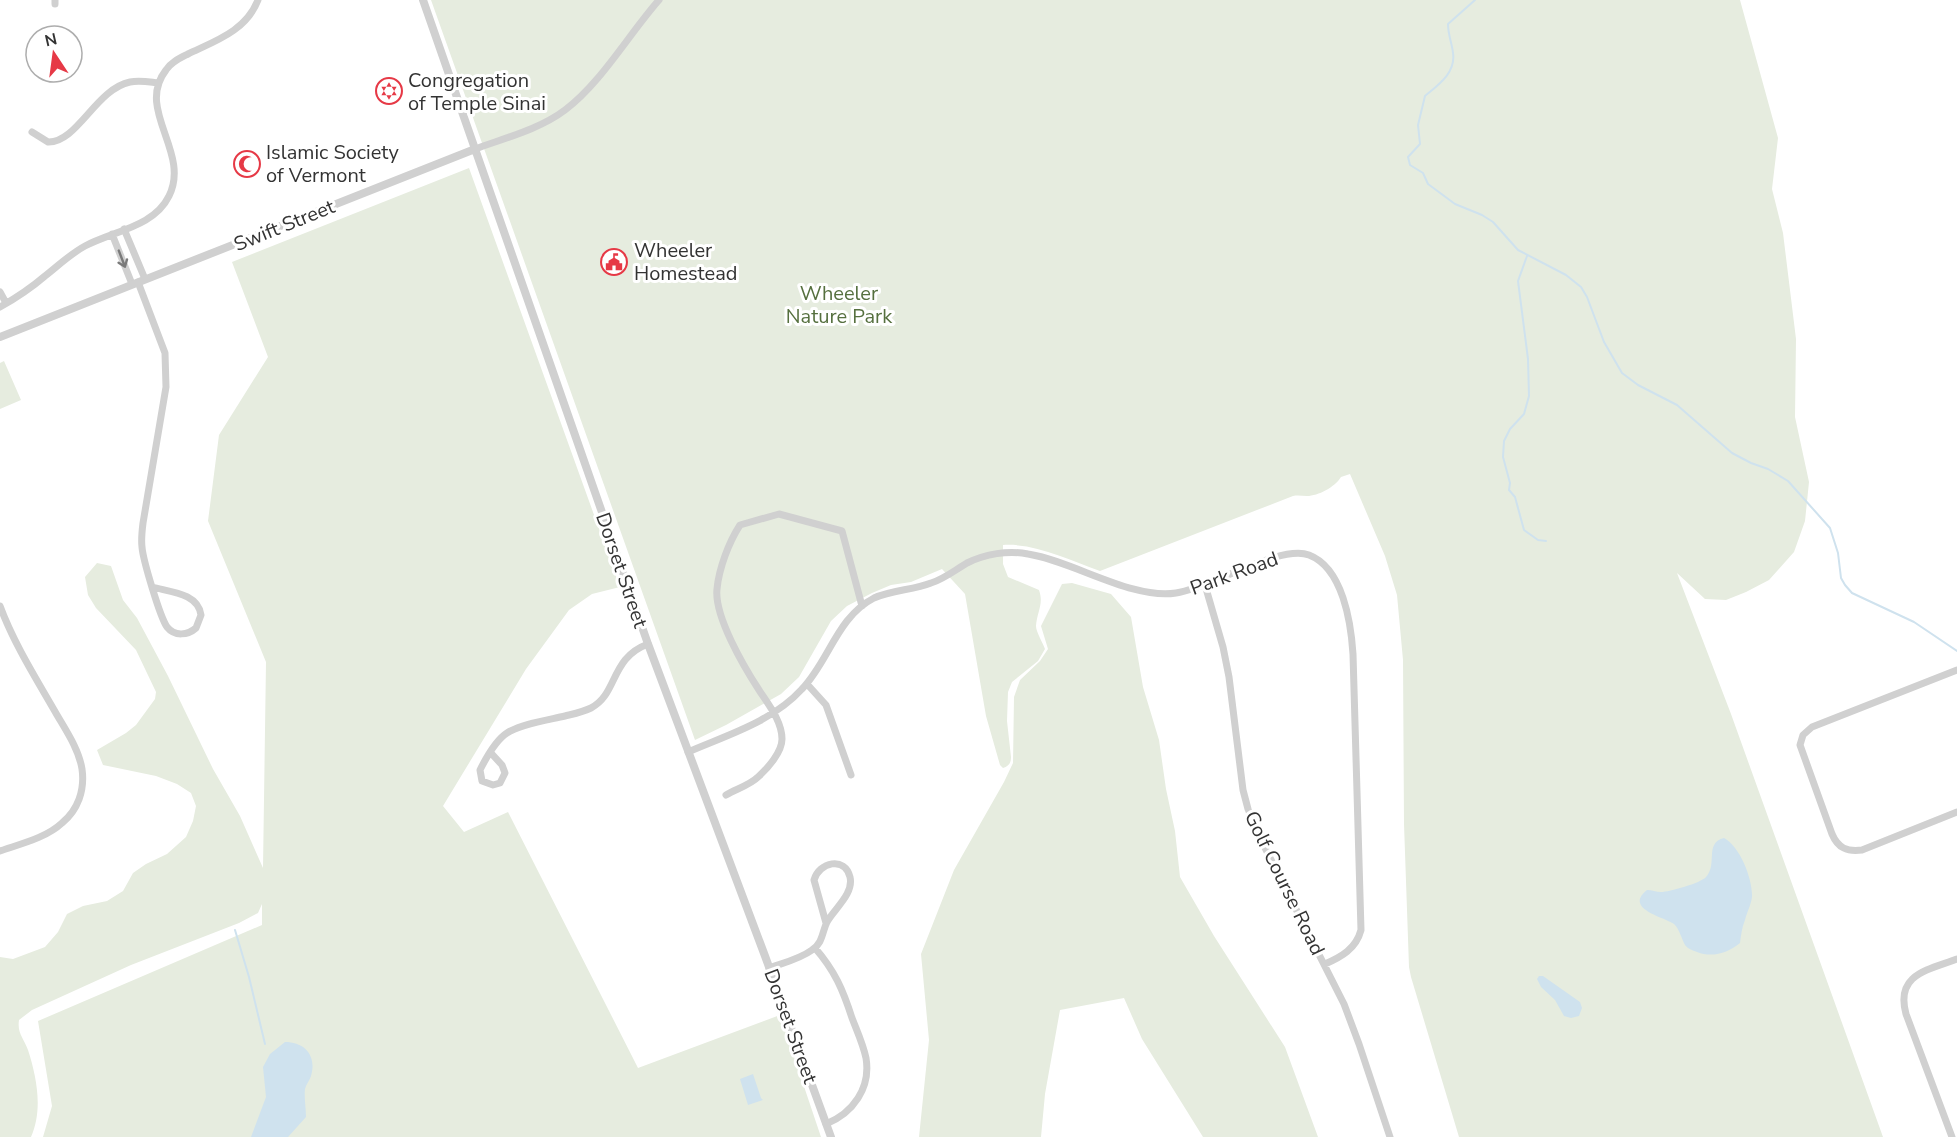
<svg xmlns="http://www.w3.org/2000/svg" width="1957" height="1137" viewBox="0 0 1957 1137" font-family="'Nunito Sans',sans-serif">
<rect width="100%" height="100%" fill="#fff"/>
<path fill="#e6ecdf" d="M431 0H1740L1778 138 1772 189 1783 233 1796 339 1795 417 1809 482 1805 521 1794 552 1769 580 1746 592 1726 600 1705 599 1677 573 1731 714 1883 1137H1459L1411 977 1409 967 1404 824 1403 660 1397 595 1385 556 1350 474 1341 477C1335 487 1318 496 1307 496 1302 496 1298 495 1293 496L1100 571C1069 560 1036 543 1003 545V564L1008 577 1039 590C1044 604 1037 612 1036 626 1036 632 1043 643 1045 649L1038 661 1012 682 1008 692 1007 721 1011 757C1011 763 1009 766 1003 768L1000 765 986 716 965 594 942 569 911 582 891 585 872 593 847 606 831 621 799 677 781 694 726 725 695 740Z
M469 168 620 587 592 594 569 610 526 669 443 806 464 832 508 812 638 1068 780 1015 821 1137H43L52 1106 38 1021 262 925V904L258 913 239 923 131 965 32 1010 19 1020C17 1034 24 1038 28 1050 37 1078 43 1110 31 1137H0V957L13 959 45 947 58 932 67 914 83 906 107 901 123 891 133 873 146 864 167 854 186 837 193 821 196 806 191 793 177 784 156 776 103 765 97 750 126 733 136 725 155 699 156 692 136 650 96 608 88 595 85 577 97 563 111 566 123 600 137 618 168 676 213 769 240 816 263 868 266 662 208 521 219 435 268 357 232 262Z
M4 361 21 400 0 409V363Z
M1072 583 1111 594 1131 617 1143 687 1159 740 1166 789 1175 831 1180 877 1214 936 1285 1047 1318 1137H1203L1142 1039 1124 998 1060 1010 1045 1094 1041 1137H919L929 1040 921 954 954 870 1004 782 1013 763 1014 697 1020 680 1040 661 1048 649 1041 626 1062 584Z"/>
<path fill="#cfe2ee" d="M1724 838C1740 846 1753 880 1752 897 1751 905 1747 912 1745 920 1742 927 1741 935 1740 943 1728 953 1712 958 1697 952 1692 950 1688 949 1685 945 1681 938 1680 930 1674 924 1665 917 1623 909 1647 890 1652 890 1656 892 1661 892 1669 892 1701 883 1706 877 1718 864 1704 843 1724 838Z
M1539 976H1543L1580 1002 1582 1008 1579 1016 1571 1018 1564 1016 1555 1000 1541 987 1537 979Z
M285 1042C305 1042 317 1056 311 1076 310 1080 306 1084 305 1089 304 1097 306 1109 306 1117L288 1137H251L266 1097 263 1067 270 1054Z
M753 1074 761 1098 763 1100 748 1105 740 1079Z"/>
<g fill="none" stroke-linecap="round" stroke-linejoin="round">
<path stroke="#cfe2ee" stroke-width="2" d="M1475 0 1448 24C1448 35 1452 43 1453 53 1456 73 1438 85 1425 96L1418 125 1420 144 1408 157 1410 165 1423 173 1428 184 1455 204 1482 215 1493 222 1518 250 1566 275 1581 287 1587 297 1604 342 1622 373 1638 385 1677 405 1732 453 1751 463 1768 469 1788 481 1830 528 1838 553 1841 578 1845 585 1852 593 1914 622 1957 651
M1527 256 1518 281 1528 359 1529 396 1524 414 1510 429 1504 441 1503 457 1510 483 1509 490 1515 497 1524 530 1538 540 1546 541
M235 930 249 977 265 1044"/>
<path stroke="#d0d0d0" stroke-width="7" d="M55 4V0
M32 132 48 142C77 143 96 89 130 82 140 80 149 82 158 83
M475 149C505 138 540 129 565 110 601 83 629 34 659 0
M124 229 145 279
M112 234 132 284
M138 282 165 353 166 387 143 523C142 531 141 539 142 547 143 560 160 617 167 627 175 637 188 635 196 628L201 615C198 593 170 592 152 587
M0 292 6 303
M0 307C16 298 31 288 45 276 58 266 70 254 85 246 113 231 154 227 169 196 191 152 135 110 166 70 171 62 180 58 188 54 215 41 246 31 258 0
M1205 585 1223 647 1229 677 1243 790 1248 809 1260 838 1344 1004 1359 1044 1390 1137
M0 606C14 644 37 680 57 715 67 732 79 750 82 769 85 790 78 810 62 823 46 838 20 844 0 851
M1957 670 1812 727 1803 735 1800 745 1832 834C1838 848 1847 852 1862 850L1957 812
M807 684 826 705 851 775
M688 752C727 735 772 722 802 689 829 661 837 617 874 598 892 590 913 590 931 583 944 579 955 570 967 563 985 554 1008 550 1028 554 1073 561 1132 600 1176 593 1211 588 1280 544 1309 555 1343 568 1351 623 1353 654L1361 930C1356 949 1341 957 1325 964
M491 753 502 765 505 773 500 783 493 785 482 781 480 770C486 758 496 740 507 733 521 724 548 720 565 716 573 714 583 712 591 708 618 694 610 658 648 644
M726 795C736 789 750 785 758 777 768 768 782 752 782 739 782 721 768 704 759 690 744 667 714 616 717 589 719 568 729 542 740 525L779 514 842 531 862 606
M815 948C835 971 843 990 852 1018 857 1031 863 1044 866 1058 871 1088 853 1113 826 1124
M769 968C783 963 800 959 812 950 823 943 822 932 827 922 834 909 854 894 850 877 845 856 819 862 814 880L826 923
M1952 1137 1906 1014C1895 974 1928 970 1957 959"/>
<path stroke="#d0d0d0" stroke-width="8" d="M423 0 648 644 765 956 831 1137
M0 337 475 149"/>
</g>
<defs><path id="oneway-shaft" d="M-6 0H5M1.5-3L5.5 0L1.5 3" fill="none" stroke-width="1.6" stroke-linecap="round" stroke-linejoin="round" transform="scale(1.5)"/></defs>
<use stroke="#7a7a7a" href="#oneway-shaft" transform="translate(122 259) rotate(69)"/>
<defs>
<symbol id="synagogue-ring" viewBox="-11 -11 22 22"><circle r="9.5" fill="#fff" stroke="#e63946" stroke-width="1.5"/><path d="M0-6.5L5.6 3.2H-5.6ZM0 6.5L5.6-3.2H-5.6Z" fill="#e63946"/></symbol>
<symbol id="mosque-ring" viewBox="-11 -11 22 22"><circle r="9.5" fill="#fff" stroke="#e63946" stroke-width="1.5"/><path d="M3.5-4.9A6 6 0 1 0 3.5 4.9A5 5 0 1 1 3.5-4.9Z" fill="#e63946"/></symbol>
<symbol id="civic-ring" viewBox="-11 -11 22 22"><circle r="9.5" fill="#fff" stroke="#e63946" stroke-width="1.5"/><path d="M-.6-6.5H3V-4.5H.6V-3L4-1V1h2V6H-6V1h2V-1L-.6-3ZM-1.2 2.5V6h2.4V2.5Z" fill="#e63946"/></symbol>
</defs>
<g fill-rule="evenodd">
<use href="#synagogue-ring" x="374" y="76" width="30" height="30"/>
<use href="#mosque-ring" x="232" y="149" width="30" height="30"/>
<use href="#civic-ring" x="599" y="247" width="30" height="30"/>
</g>
<g text-anchor="middle" stroke-width="6" stroke-linejoin="round" paint-order="stroke">
<g font-size="20" fill="#333" stroke="#fff" text-anchor="start">
<text x="408" y="87">Congregation<tspan x="408" dy="23">of Temple Sinai</tspan></text>
<text x="266" y="159">Islamic Society<tspan x="266" dy="23">of Vermont</tspan></text>
<text x="634" y="257">Wheeler<tspan x="634" dy="23">Homestead</tspan></text>
</g>
<g font-size="20" fill="#333" stroke="#fff">
<text transform="translate(284 225) rotate(-22)" y="7">Swift Street</text>
<text transform="translate(622 570) rotate(71)" y="7">Dorset Street</text>
<text transform="translate(1234 573) rotate(-20)" y="7">Park Road</text>
<text transform="translate(1285 883) rotate(64)" y="7">Golf Course Road</text>
<text transform="translate(791 1026) rotate(70)" y="7">Dorset Street</text>
</g>
<g font-size="20" fill="#56703f" stroke="#fff">
<text x="839" y="300">Wheeler<tspan x="839" dy="23">Nature Park</tspan></text>
</g>
</g>
<g transform="translate(54 54) rotate(347)"><circle r="28" fill="#ffffff" stroke="#adadad" stroke-width="1.5"/>
<path d="M0-4.5L10 22L0 15L-10 22Z" fill="#e63946"/>
<text y="-9" font-size="16" font-weight="bold" text-anchor="middle" fill="#333333">N</text>
</g>
</svg>
